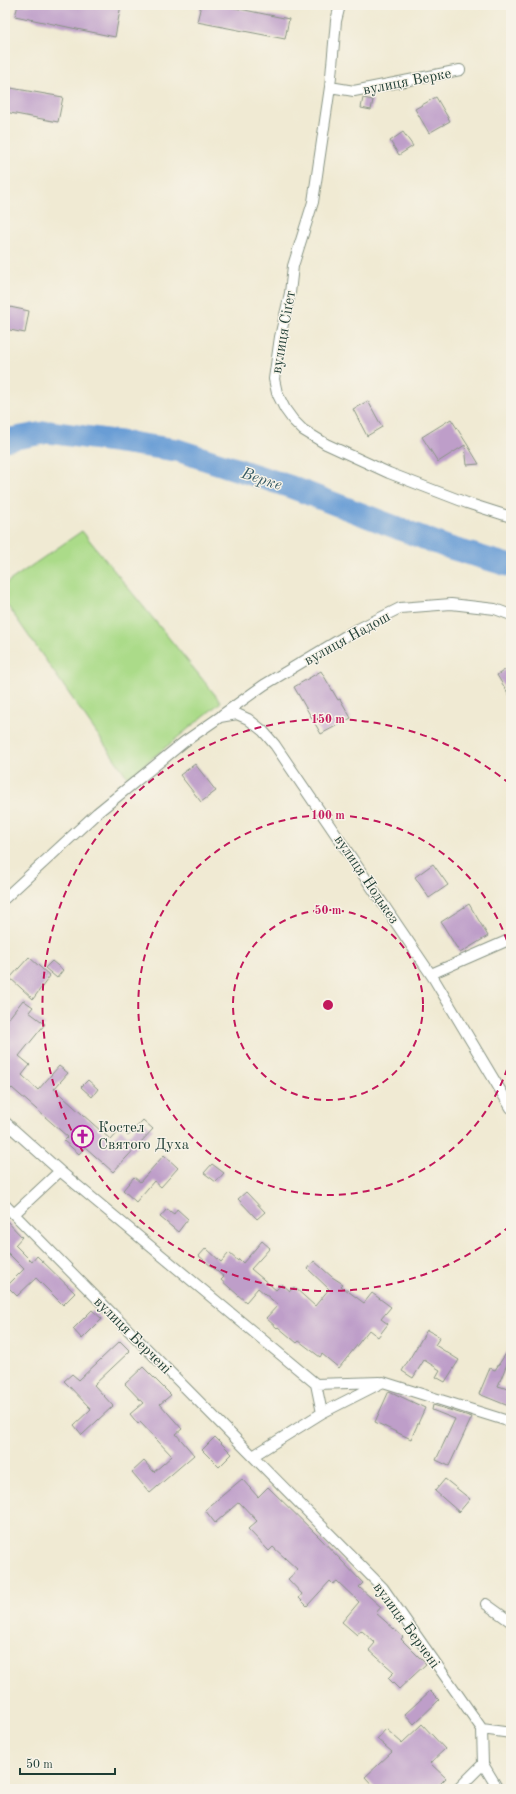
<svg xmlns="http://www.w3.org/2000/svg" width="516" height="1794" viewBox="0 0 516 1794" font-family="'Old Standard TT',serif">
<rect width="100%" height="100%" fill="#f7f3e8"/>
<filter id="ink" filterUnits="userSpaceOnUse"><feTurbulence type="fractalNoise" baseFrequency=".025" numOctaves="2"/><feDisplacementMap in="SourceGraphic" scale="8" xChannelSelector="R" yChannelSelector="G"/><feConvolveMatrix kernelMatrix="1 2 1 2 8 2 1 2 1" color-interpolation-filters="sRGB"/></filter>
<filter id="wash" filterUnits="userSpaceOnUse"><feTurbulence type="fractalNoise" baseFrequency=".012" numOctaves="4" result="noise"/><feDisplacementMap in="SourceGraphic" scale="16" xChannelSelector="R" yChannelSelector="G"/><feGaussianBlur stdDeviation="0.9" result="paint"/><feColorMatrix in="noise" values="0 0 0 0 0 0 0 0 0 0 0 0 0 0 0 0 0 1.4 0 .05"/><feComposite in="paint" operator="in"/></filter>
<g filter="url(#wash)">
<rect width="100%" height="100%" fill="#f0ead3"/>
<path fill="#abdb89" stroke="#658c5e" d="M82 531 221 702 128 778 5 602V584Z"/>
<g fill="none" stroke-linecap="round" stroke-linejoin="round">
<path stroke="#699dd5" stroke-width="23" d="M5 440 49 432 177 450 291 487 447 547 511 566"/>
</g>
<g id="blocks">
<path fill="#be9ec9" d="M18 5H121L115 37 15 16Z
M201 5H220L289 19 285 39 197 22Z
M5 87 63 97 58 122 5 112Z
M436 97 450 121 429 133 415 109Z
M363 98 373 100 371 110 361 108Z
M403 132 413 146 399 155 390 141Z
M5 306 29 311 25 333 5 329Z
M368 401 382 427 367 436 353 409Z
M451 419 467 444 479 464 467 465 465 445 438 462 422 437Z
M511 666V698L497 675Z
M321 671 338 700 340 699 351 718 321 734 294 687Z
M195 764 216 791 201 802 180 775Z
M433 864 448 885 429 898 415 877Z
M469 904 488 936 460 953 441 922Z
M29 957 50 976 33 999 10 978Z
M52 961 63 970 57 978 45 968Z
M23 1000 33 1007 29 1012 45 1024 19 1056 30 1065 22 1075 38 1090 59 1066 68 1073 54 1089 111 1140 121 1129 128 1136 143 1120 153 1129 113 1172 85 1147 79 1154 64 1141 68 1137 12 1088 11 1089 5 1084V1023Z
M88 1080 98 1089 92 1097 81 1087Z
M164 1155 178 1168 161 1187 154 1181 136 1202 123 1190 134 1177 140 1182Z
M212 1164 224 1173 216 1182 204 1173Z
M246 1192 265 1212 257 1219 238 1199Z
M167 1209 174 1214 177 1209 188 1219 178 1232 160 1217Z
M5 1219 22 1237 15 1245 32 1262 37 1256 75 1293 63 1305 36 1278 17 1296 7 1286 24 1269 7 1252 5 1254Z
M262 1241 270 1248 251 1269 276 1290 282 1284 290 1291 294 1287 315 1306 329 1289 308 1269 314 1261 332 1277 343 1284 341 1286 364 1303 372 1293 391 1307 381 1319 388 1324 378 1337 369 1330 339 1368 322 1354 320 1357 299 1341 297 1343 278 1327 277 1328 266 1318 278 1305 258 1288 246 1302 221 1280 224 1277 199 1256 206 1248 221 1262 229 1253 238 1261 239 1259 243 1263Z
M92 1310 102 1319 82 1339 73 1329Z
M427 1330 440 1337 435 1345 459 1360 445 1382 436 1377 440 1370 424 1360 413 1378 402 1371Z
M120 1341 130 1351 94 1385 113 1406 82 1435 74 1425 91 1409 64 1381 72 1374 79 1380Z
M507 1352 511 1354 498 1386 511 1390V1407L479 1394 490 1368 495 1370Z
M143 1367 171 1395 160 1404 182 1429 176 1434 194 1455 150 1493 132 1472 144 1461 154 1472 172 1456 140 1422 138 1424 130 1414 143 1403 125 1384Z
M389 1391 425 1408 411 1439 375 1422Z
M433 1405 472 1417 449 1466 436 1460 455 1419 432 1410Z
M215 1437 232 1454 219 1467 202 1450Z
M242 1479 258 1497 268 1487 320 1538 363 1583 359 1587 381 1607 376 1613 403 1637 401 1639 426 1664 399 1689 388 1678 394 1672 369 1650 375 1643 361 1630 357 1635 342 1622 359 1602 337 1581 333 1584 330 1581 307 1606 299 1598 302 1594 288 1579 298 1570 273 1547 269 1551 248 1529 257 1521 239 1502 215 1523 205 1510Z
M445 1479 470 1499 459 1512 435 1491Z
M430 1691 439 1700 414 1724 405 1714Z
M422 1724 445 1749 430 1763 446 1778 435 1789H376L365 1777 392 1752 377 1739 386 1729 402 1743Z"/>
</g>
</g>
<g filter="url(#ink)">
<use href="#blocks" fill-opacity="0" stroke="#889484" stroke-width="1"/>
<g fill="none" stroke-linecap="round" stroke-linejoin="round">
<defs>
<path id="street" d="M340 5 336 21 330 87 313 202 293 266 290 293 280 337 274 379 277 393 285 409 293 420 303 430 326 444 389 473 467 503 511 517
M330 87 354 91 460 70
M222 715 264 685 354 631 400 608 451 604 495 609 511 615
M5 898 97 813 184 742 220 717 237 714 248 719 263 731 275 745 434 979 511 1108
M431 974 511 939
M5 1122 60 1171
M5 1205 383 1588 482 1729 511 1733
M14 1214 60 1171 316 1384 322 1413
M316 1384 380 1382
M253 1456 322 1413 383 1382 511 1422
M486 1604 511 1622
M483 1764 498 1789
M458 1789 483 1764 482 1729"/>
</defs>
<use href="#street" stroke="#889484" stroke-width="12"/>
<use href="#street" stroke="#fff" stroke-width="10"/>
</g>
</g>
<g fill="none" stroke="#c2185b" stroke-width="2" stroke-dasharray="7 5">
<circle cx="328" cy="1005" r="95"/>
<path d="M511 1057A190 190 0 1 1 511 953"/>
<path d="M510 1226A286 286 0 1 1 510 784"/>
</g>
<defs>
<symbol id="church-ring" viewBox="-11 -11 22 22"><circle r="9.5" fill="#f7f3e8" stroke="#b5179e" stroke-width="1.5"/><path d="M-1.2-6h2.4v3.5h3.3v2.4h-3.3V6h-2.4V-.1h-3.3v-2.4h3.3Z" fill="#b5179e"/></symbol>
</defs>
<g fill-rule="evenodd">
<use href="#church-ring" x="70" y="1124" width="25" height="25"/>
</g>
<g text-anchor="middle" stroke-width="3" stroke-linejoin="round" paint-order="stroke">
<g font-size="15" fill="#1f3d34" stroke="#f7f3e8">
<text transform="translate(407 81) rotate(-11)" y="5">вулиця Верке</text>
<text transform="translate(283 332) rotate(-80)" y="5">вулиця Сіґет</text>
<text transform="translate(347 638) rotate(-29)" y="5">вулиця Надош</text>
<text transform="translate(367 879) rotate(56)" y="5">вулиця Нодькез</text>
<text transform="translate(133 1335) rotate(45)" y="5">вулиця Берчені</text>
<text transform="translate(407 1625) rotate(54)" y="5">вулиця Берчені</text>
</g>
<g font-size="15" fill="#1f3d34" stroke="#f7f3e8" text-anchor="start">
<text x="98" y="1132">Костел<tspan x="98" dy="17">Святого Духа</tspan></text>
</g>
<g font-size="16" font-style="italic" fill="#355a64" stroke="#f7f3e8">
<text transform="translate(262 478) rotate(18)" y="6">Верке</text>
</g>
</g>
<circle cx="328" cy="1005" r="6" fill="#c2185b" stroke="#f7f3e8" stroke-width="2"/>
<g font-size="12" text-anchor="middle" font-weight="bold" fill="#c2185b" stroke="#f7f3e8" stroke-width="3" stroke-linejoin="round" paint-order="stroke">
<text x="328" y="723">150 m</text>
<text x="328" y="819">100 m</text>
<text x="328" y="914">50 m</text>
</g>
<rect width="516" height="1794" fill="none" stroke="#f7f3e8" stroke-width="20"/>
<path d="M20 1768v6h95v-6" fill="none" stroke="#1f3d34" stroke-width="2"/>
<text x="26" y="1768" font-size="12" fill="#1f3d34" stroke="#f7f3e8" stroke-width="3" paint-order="stroke">50 m</text>
</svg>
